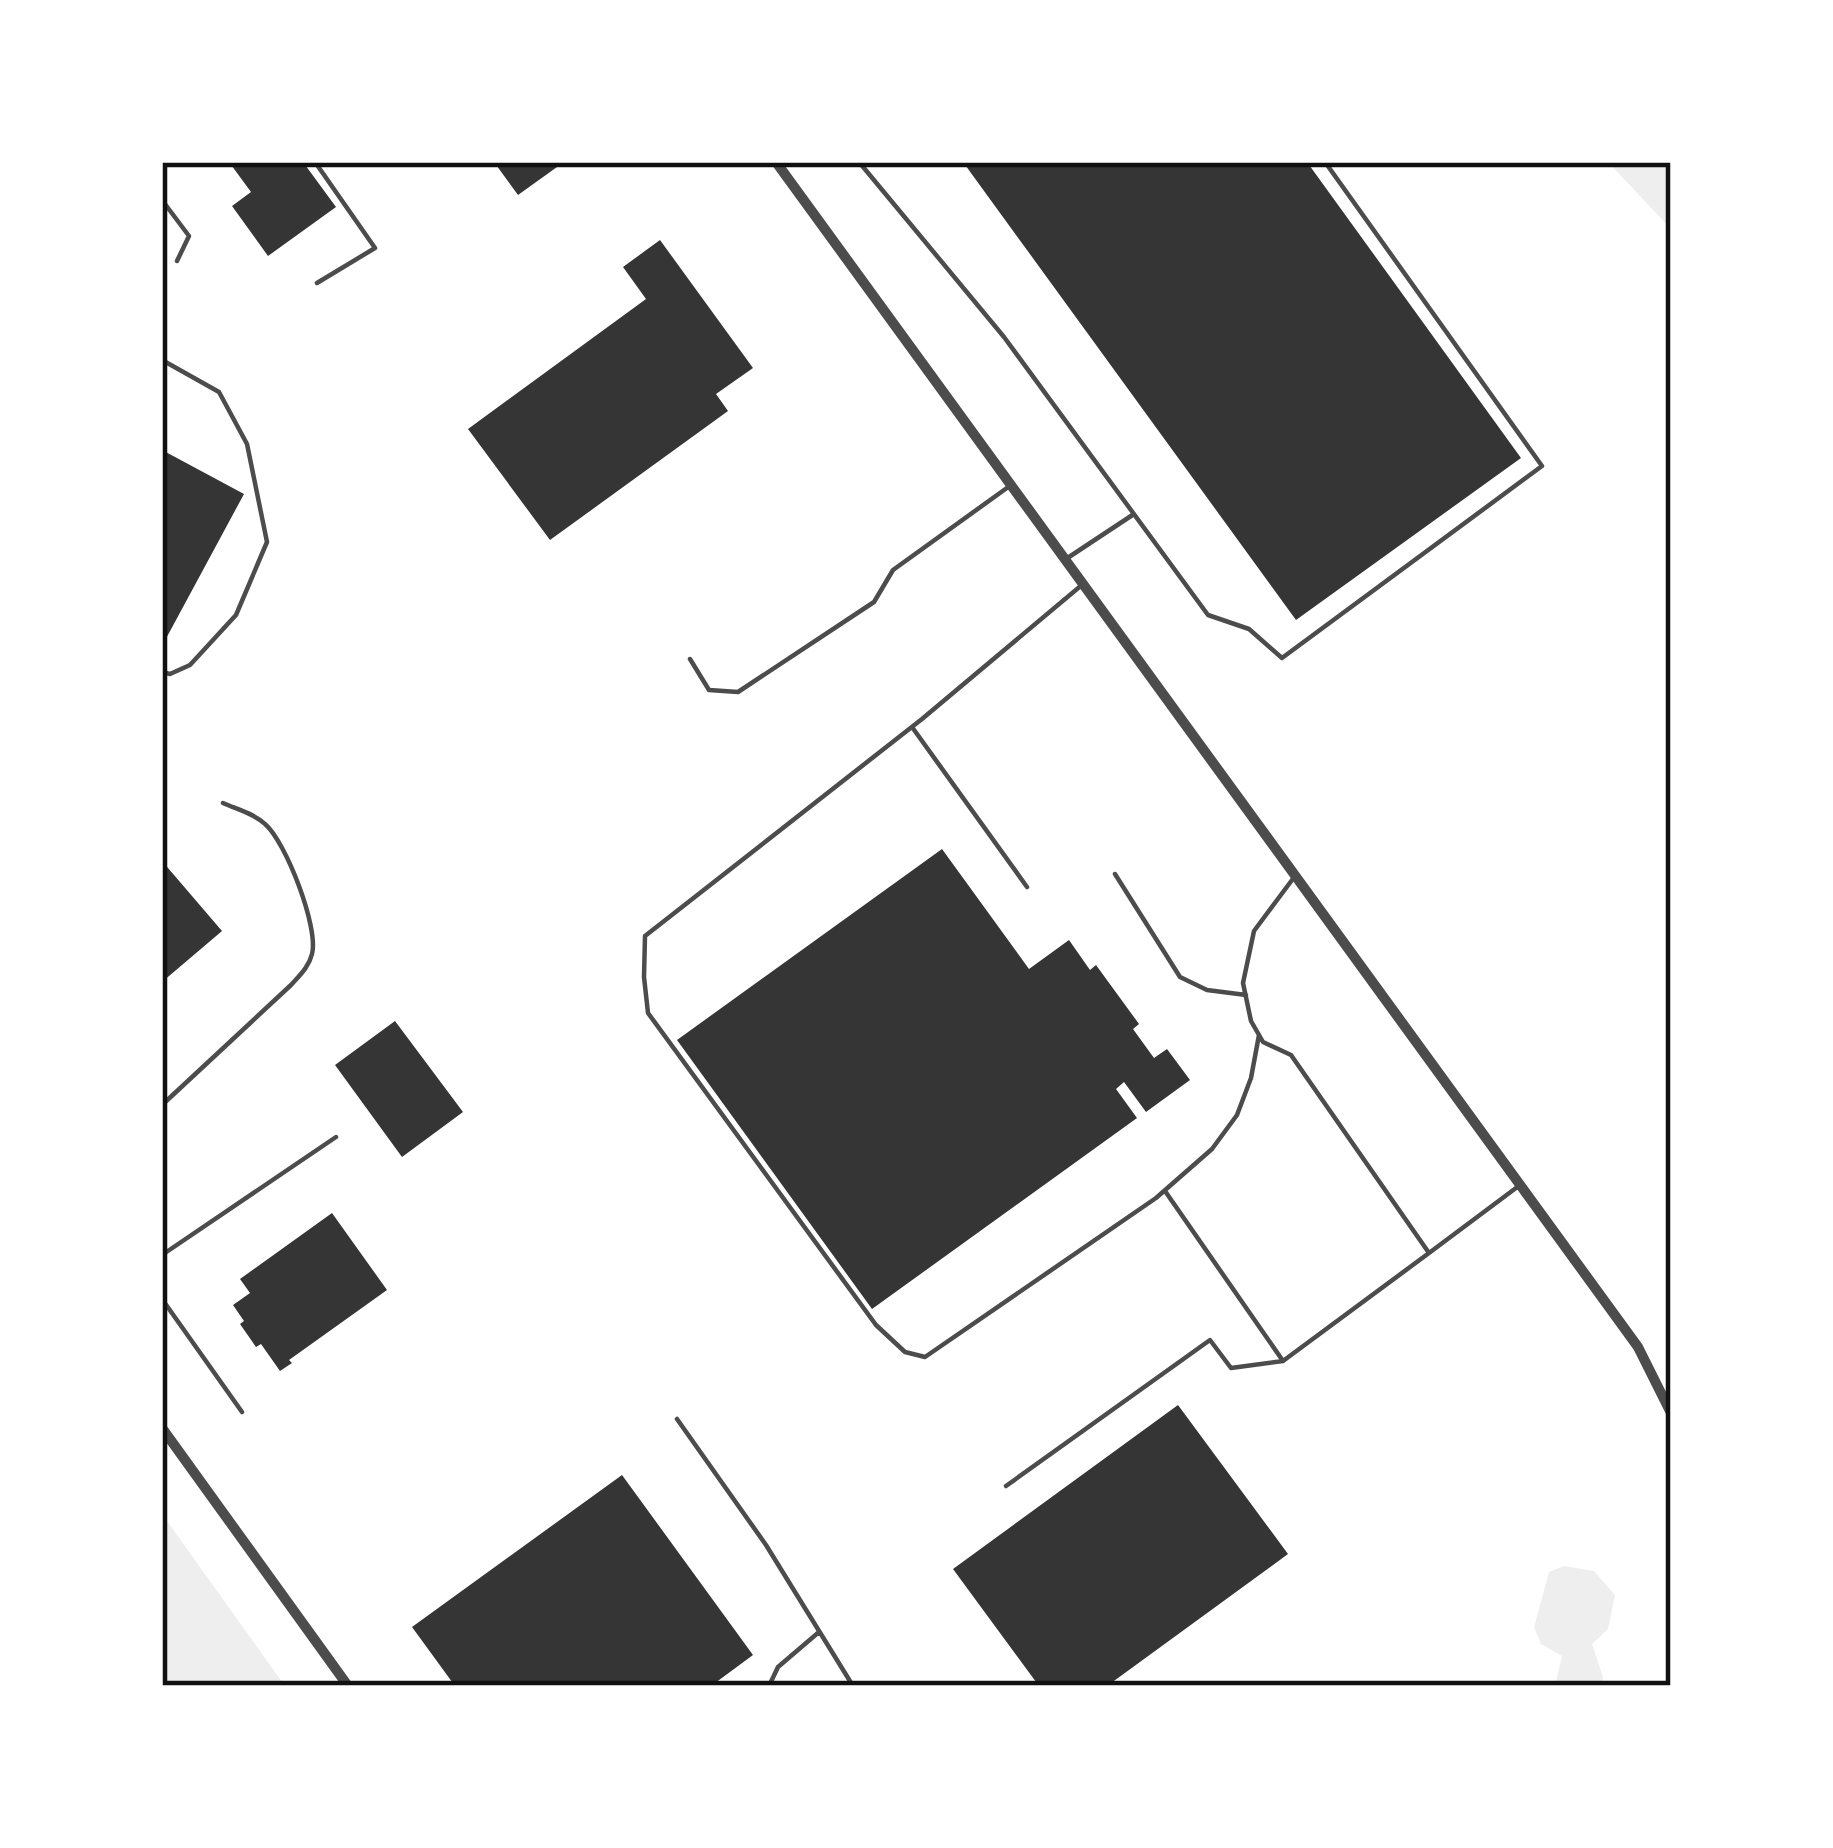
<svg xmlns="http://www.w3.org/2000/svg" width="1833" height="1848" viewBox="0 0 1833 1848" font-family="Georgia,serif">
<rect width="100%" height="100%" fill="#fff"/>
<path fill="#eee" d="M1608 162H1671V229Z
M162 1514 285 1686H162Z
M1564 1566 1594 1571 1615 1595 1608 1629 1592 1644 1603 1677 1602 1686H1555L1562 1656 1541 1644 1534 1627 1549 1572Z"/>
<path fill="#353535" d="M229 162H303L336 207 268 256 232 206 251 192Z
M494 162H564L518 195Z
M963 162H1307L1521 458 1296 620Z
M660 240 753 368 716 394 728 411 550 540 468 429 646 299 623 267Z
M162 450 244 494 162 646Z
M942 849 1029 969 1069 940 1090 970 1096 965 1139 1024 1133 1029 1154 1058 1167 1049 1190 1080 1146 1112 1124 1082 1116 1089 1137 1118 872 1309 677 1040Z
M162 861 222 931 162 982Z
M395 1021 463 1112 402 1157 335 1065Z
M332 1213 387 1290 289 1360 292 1363 280 1371 261 1344 256 1347 240 1324 244 1321 233 1305 250 1293 240 1279Z
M1178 1405 1288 1554 1107 1686H1039L953 1569Z
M622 1475 753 1655 711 1686H455L412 1627Z"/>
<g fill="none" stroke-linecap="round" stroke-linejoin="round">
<path stroke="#4c4c4c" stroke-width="4.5" d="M315 162 375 248 317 283
M859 162 1004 337 1208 615 1249 629 1282 658 1542 466 1325 162
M162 200 189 236 177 261
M162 360 219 392 247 444 267 542 236 615 190 665 170 674 162 672
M1069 557 1134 514
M1083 584 922 719 645 936 644 977 648 1013 876 1325 905 1352 925 1357 1156 1198 1212 1149 1237 1115 1251 1078 1259 1035
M690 659 709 690 738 692 874 602 893 570 1011 485
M912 727 1027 887
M1115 874 1180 977 1207 990 1246 995
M1295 876 1254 931 1243 983 1251 1021 1263 1042 1291 1055 1429 1253 1520 1185
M162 1105 291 985C299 976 309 967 312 954 319 928 286 842 265 824 255 814 236 809 223 803
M1165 1191 1283 1361 1429 1253
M162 1255 336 1137
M162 1299 242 1412
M677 1419 766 1545 853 1686
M1006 1486 1210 1340 1231 1368 1283 1361
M769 1686 778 1667 819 1632"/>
<path stroke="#4c4c4c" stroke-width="10" d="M776 162 1638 1347 1671 1413
M162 1428 348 1686"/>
</g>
<rect width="1833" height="1848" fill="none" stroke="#ffffff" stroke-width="330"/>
<rect x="165" y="165" width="1503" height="1518" fill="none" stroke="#111" stroke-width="4.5"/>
</svg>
